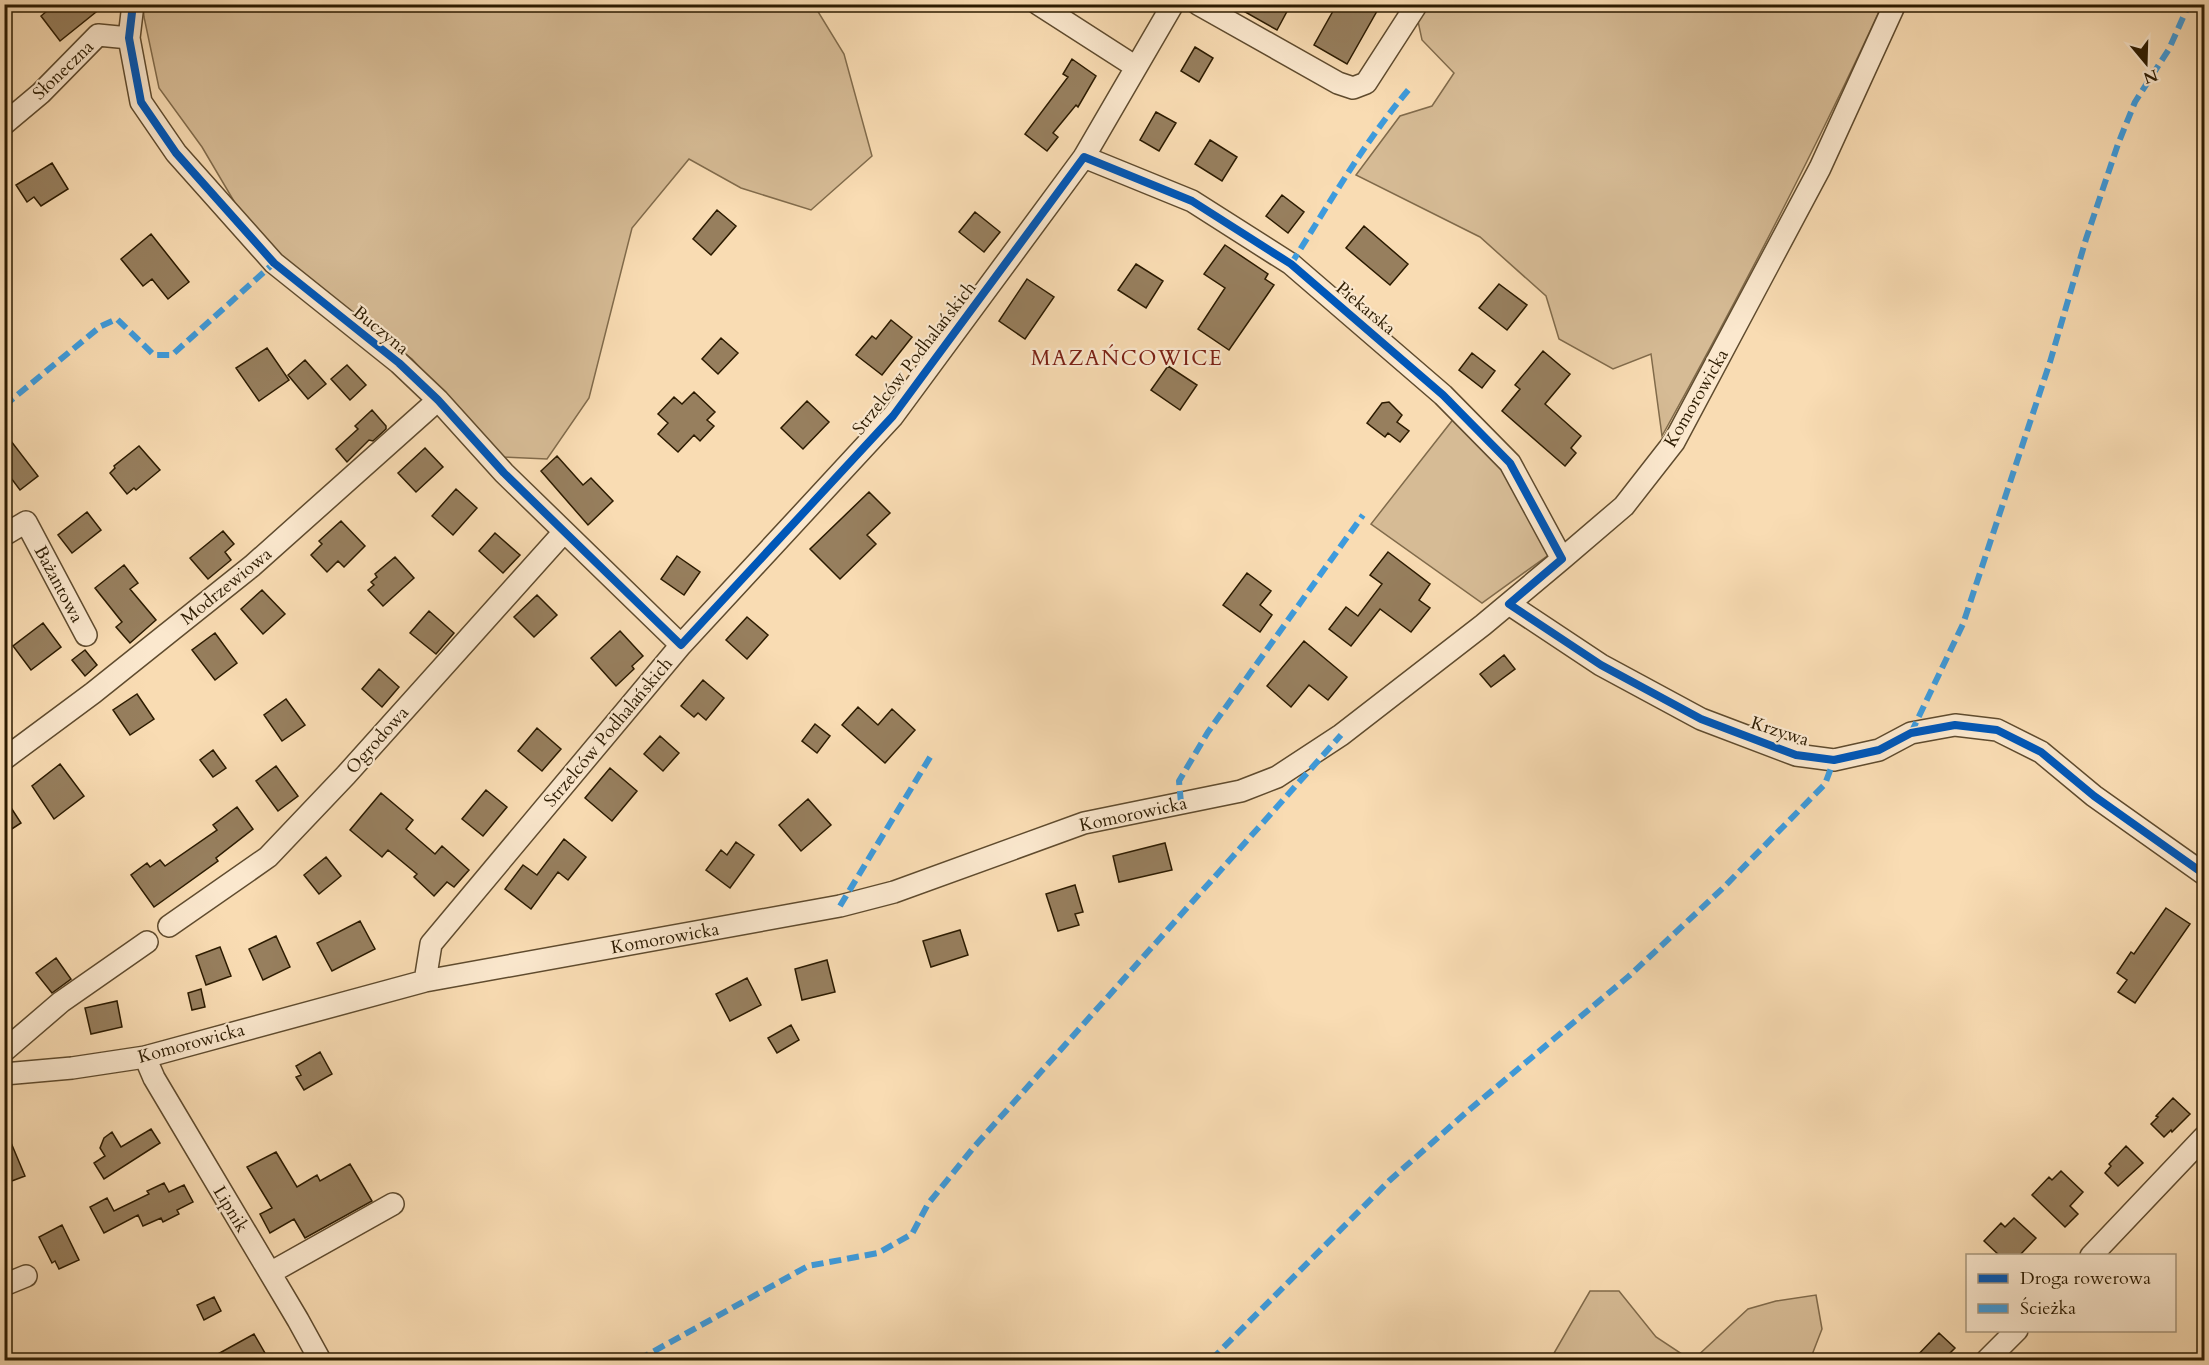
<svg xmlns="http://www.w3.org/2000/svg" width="2209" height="1365" viewBox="0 0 2209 1365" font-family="Cardo,serif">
<rect width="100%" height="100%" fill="#f9dcb3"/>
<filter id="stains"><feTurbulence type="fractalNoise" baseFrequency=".00333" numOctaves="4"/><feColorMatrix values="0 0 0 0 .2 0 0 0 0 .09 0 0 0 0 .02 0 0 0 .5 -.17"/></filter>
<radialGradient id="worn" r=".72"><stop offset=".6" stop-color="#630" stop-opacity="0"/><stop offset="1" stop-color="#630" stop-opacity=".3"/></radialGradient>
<path fill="#d6bb95" stroke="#816b4b" stroke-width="1.5" d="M143 5H814L844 54 872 156 811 210 741 188 689 159 632 228 589 398 547 459 502 457 412 359 284 261 248 225 202 147 159 88 144 17Z
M1422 5H1882C1815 151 1740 295 1662 436L1651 354 1613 369 1559 339 1546 296 1480 237 1356 175 1400 116 1432 106 1454 73 1422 40 1416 12Z
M1455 417 1503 469 1550 554 1482 603 1371 524Z
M1590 1291H1619L1656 1337 1691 1360H1550Z
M1816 1295 1822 1329 1810 1360H1693L1748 1309 1776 1301Z"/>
<path fill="#977f5e" stroke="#2c1b01" stroke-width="1.5" d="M44 4H106L60 41 41 16 48 10Z
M1231 4H1291L1277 30Z
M1337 4H1381L1347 64 1314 45Z
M1195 47 1213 58 1199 82 1181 71Z
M1072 59 1096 76 1078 107 1076 105 1053 133 1058 137 1047 151 1025 134 1068 77 1063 74Z
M1156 112 1176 123 1159 151 1140 140Z
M1210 140 1237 157 1222 181 1195 164Z
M52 163 68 189 41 206 34 197 27 202 16 185Z
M1282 195 1304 212 1288 233 1266 216Z
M717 210 736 226 711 255 693 239Z
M975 212 1000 232 984 252 959 232Z
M1364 226 1408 264 1390 285 1346 248Z
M151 234 189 282 168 299 152 279 143 286 121 259Z
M1225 245 1268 274 1265 279 1274 285 1229 350 1198 329 1225 288 1204 274Z
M1136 264 1163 281 1146 308 1118 290Z
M1027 279 1054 297 1025 339 999 321Z
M1499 284 1527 305 1507 330 1479 308Z
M891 320 912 337 882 375 856 355 872 336 876 339Z
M721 338 738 353 718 374 702 359Z
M267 348 289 380 259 401 236 368Z
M1543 351 1570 374 1545 404 1581 436 1571 448 1576 453 1565 466 1502 411 1520 389 1515 385Z
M1472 353 1495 371 1482 388 1459 370Z
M305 360 326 384 308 399 288 375Z
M347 365 366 385 350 400 331 379Z
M1168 366 1197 385 1180 410 1151 390Z
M694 392 715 412 707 420 714 426 700 441 694 435 678 452 658 434 668 423 658 414 674 397 682 404Z
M807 401 829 422 803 449 781 428Z
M1389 402 1402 415 1397 422 1409 431 1400 442 1388 433 1385 437 1367 423 1382 403Z
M372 410 386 426V429L373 441 369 440 347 462 336 449 358 429 355 426Z
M4 432 38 476 20 490 11 478 4 483Z
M139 446 160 470 136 490 134 488 127 494 110 473 115 468 114 466Z
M425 448 443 467 416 492 398 473Z
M557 456 583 485 591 478 613 501 588 525 541 471Z
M456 489 477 508 453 535 432 516Z
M869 492 890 513 867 535 876 544 840 579 810 549Z
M87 512 101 530 72 553 58 535Z
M341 521 365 546 344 567 338 561 327 572 311 555 322 544 319 541Z
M223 531 234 544 225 552 231 560 208 579 190 558Z
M495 533 520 555 503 573 479 551Z
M1388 552 1430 584 1419 600 1430 608 1411 632 1380 609 1351 646 1329 629 1346 607 1358 616 1382 584 1370 575Z
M677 556 700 572 684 595 661 579Z
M395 557 414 578 383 606 368 590 374 585 371 582 377 577 375 574Z
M124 565 138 583 130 589 156 620 130 643 116 627 122 622 95 588Z
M1247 573 1271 591 1260 605 1272 615 1260 632 1223 605Z
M262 590 285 614 263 634 241 609Z
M537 595 557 615 534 637 514 617Z
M429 611 454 633 436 654 410 633Z
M747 617 768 635 747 659 726 640Z
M43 623 61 647 31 670 13 646Z
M620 631 643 656 632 666 634 669 616 686 591 658Z
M215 633 237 663 215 680 192 650Z
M1304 641 1347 677 1328 700 1309 685 1291 707 1267 686Z
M85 650 97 665 85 676 72 660Z
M1504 655 1515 669 1491 687 1480 674Z
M379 669 399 687 382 707 362 689Z
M703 680 724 698 706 720 698 713 694 717 681 706Z
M137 694 154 719 130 735 113 710Z
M286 699 305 725 282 741 264 715Z
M858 707 878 725 892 709 915 730 885 763 842 725Z
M815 724 830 736 817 753 802 741Z
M537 728 561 749 542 771 518 751Z
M660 736 679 753 663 771 644 754Z
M213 750 226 768 213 777 200 760Z
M60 764 84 796 54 819 32 786Z
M276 766 298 796 278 811 256 781Z
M610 768 637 791 612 821 585 798Z
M486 790 507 807 483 836 462 819Z
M381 793 413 820 406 829 435 854 442 846 469 870 454 887 447 882 434 896 414 877 417 874 388 850 382 857 350 830Z
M4 797 21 823 4 834Z
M808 799 831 825 801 851 779 825Z
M237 807 253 829 216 858 218 861 154 907 131 875 147 863 150 867 160 860 165 866 217 830 213 825Z
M564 839 586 857 568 880 558 872 531 909 505 889 523 865 537 875Z
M736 842 754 855 730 888 706 870 721 850 727 855Z
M1165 843 1172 870 1119 882 1113 856Z
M326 857 341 876 319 894 304 875Z
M1075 885 1083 912 1075 914 1079 925 1058 931 1046 894Z
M2166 908 2190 924 2135 1003 2118 992 2127 980 2117 973 2131 952 2134 954Z
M360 921 375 949 332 971 317 943Z
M960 930 968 955 931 967 923 941Z
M276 936 290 967 263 980 249 949Z
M220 947 231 976 206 985 196 956Z
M56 958 71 979 52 993 36 973Z
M827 960 835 992 802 1000 795 969Z
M747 978 761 1005 730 1021 716 994Z
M201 989 205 1007 192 1010 188 993Z
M117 1001 122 1027 91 1034 85 1008Z
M791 1025 799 1040 777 1053 768 1038Z
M320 1052 332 1074 304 1090 296 1077 301 1075 296 1066Z
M2173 1098 2190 1114 2172 1132 2171 1130 2164 1137 2151 1124 2158 1117 2156 1116Z
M4 1126 25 1176 4 1184Z
M151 1129 160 1143 104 1179 94 1163 105 1156 100 1148 104 1138 112 1132 121 1147Z
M2126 1146 2143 1163 2118 1186 2105 1173 2111 1166 2109 1164Z
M276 1152 297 1187 317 1175 320 1181 350 1164 372 1201 305 1238 294 1219 270 1233 260 1214 272 1208 247 1167Z
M2061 1171 2083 1192 2070 1206 2078 1214 2065 1227 2032 1195 2049 1177 2052 1180Z
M164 1183 169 1192 184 1185 193 1202 177 1210 179 1214 163 1222 161 1218 143 1226 138 1215 104 1233 90 1207 107 1198 114 1211 149 1194 147 1191Z
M2014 1218 2036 1238 2019 1256H2000L1984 1241 2001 1223 2005 1227Z
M62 1225 79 1260 59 1269 55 1261 52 1263 39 1237Z
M214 1297 221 1311 204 1320 197 1305Z
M1939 1333 1955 1348 1943 1360H1913Z
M254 1334 269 1360H207Z"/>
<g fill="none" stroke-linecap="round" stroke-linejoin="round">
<defs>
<path id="minor" d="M133 4 129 38 141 102 176 153 274 263 399 363 438 400 504 473 681 645
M1038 4 1136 67
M1198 4 1338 83 1353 88 1366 83 1417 4
M4 124 41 93 98 35 129 38
M1084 157 1192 201 1291 264 1443 395 1510 463 1562 559
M4 535 26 522 86 635
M1509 604 1601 665 1701 719 1796 755 1834 760 1879 750 1911 733 1955 725 1997 730 2041 752 2094 796 2204 874
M4 759 93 693 252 566 438 400
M169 926 268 857 346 775 564 532
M425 981 431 944 681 645 893 416 1084 157 1173 4
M4 1051 61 1002 147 942
M145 1057 154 1078 298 1320 320 1360
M4 1074 72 1068 145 1057 425 981 840 906 894 892 1084 823 1241 791 1277 777 1341 735 1483 625 1562 559 1624 506 1674 442 1820 168 1895 4
M2091 1256 2204 1137
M270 1273 393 1204
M4 1285 26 1276
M1987 1360 2017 1330"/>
</defs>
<use href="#minor" stroke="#5f4b2e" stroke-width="24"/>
<use href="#minor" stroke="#fbe8ce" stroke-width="21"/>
<path stroke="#3d9bdd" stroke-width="6" stroke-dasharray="12 6" stroke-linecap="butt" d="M1291 264C1329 204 1364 142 1410 88
M4 406 101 326 117 319 154 355H172L274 263
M1911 733 1963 624 2050 362 2086 239 2118 144 2135 102 2169 49 2189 4
M1181 803 1179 781 1208 732 1363 515
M840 906 932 754
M638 1360 808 1266 878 1253 912 1234 928 1204 974 1147 1341 735
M1211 1360 1389 1181 1469 1110 1629 976 1723 888 1825 784 1834 760"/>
<defs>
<path id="cycleway" d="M133 4 129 38 141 102 176 153 274 263 399 363 438 400 504 473 681 645 893 416 1084 157 1192 201 1291 264 1443 395 1510 463 1562 559 1509 604 1601 665 1701 719 1796 755 1834 760 1879 750 1911 733 1955 725 1997 730 2041 752 2094 796 2204 874"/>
</defs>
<use href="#cycleway" stroke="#fbe8ce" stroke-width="11"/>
<use href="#cycleway" stroke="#0057b8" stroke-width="8"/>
</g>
<g text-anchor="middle" stroke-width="4.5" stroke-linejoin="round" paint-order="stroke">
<g font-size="18" fill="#2c1b01" stroke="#fbe8ce">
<text transform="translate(63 70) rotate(-44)" y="6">Słoneczna</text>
<text transform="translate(1366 308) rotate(40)" y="6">Piekarska</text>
<text transform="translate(381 330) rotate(39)" y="6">Buczyna</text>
<text transform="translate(914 358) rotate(-52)" y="6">Strzelców Podhalańskich</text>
<text transform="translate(1696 398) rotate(-60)" y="6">Komorowicka</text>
<text transform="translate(59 584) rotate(62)" y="6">Bażantowa</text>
<text transform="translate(226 586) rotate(-39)" y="6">Modrzewiowa</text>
<text transform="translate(1780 731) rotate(18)" y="6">Krzywa</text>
<text transform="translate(608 732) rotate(-50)" y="6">Strzelców Podhalańskich</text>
<text transform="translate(377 740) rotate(-48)" y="6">Ogrodowa</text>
<text transform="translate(1133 814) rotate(-12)" y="6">Komorowicka</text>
<text transform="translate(665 938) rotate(-10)" y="6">Komorowicka</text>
<text transform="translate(191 1043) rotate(-15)" y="6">Komorowicka</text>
<text transform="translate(231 1209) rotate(59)" y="6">Lipnik</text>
</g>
<g font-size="21" letter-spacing="1.5" fill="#7a1f14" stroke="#fbe8ce">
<text x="1127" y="365">MAZAŃCOWICE</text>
</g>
</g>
<rect width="2209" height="1365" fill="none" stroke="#f9dcb3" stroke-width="24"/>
<rect x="6" y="6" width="2197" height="1353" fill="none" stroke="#2c1b01" stroke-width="3"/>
<rect x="12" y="12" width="2185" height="1341" fill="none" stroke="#2c1b01" stroke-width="1.5"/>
<rect x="1966" y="1254" width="210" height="78" fill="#fbe8ce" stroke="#a8967c" stroke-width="1.5"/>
<rect x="1978" y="1274" width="30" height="9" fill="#0057b8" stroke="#a8967c" stroke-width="1.5"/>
<text x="2020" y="1284" font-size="18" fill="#2c1b01">Droga rowerowa</text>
<rect x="1978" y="1304" width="30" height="9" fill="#3d9bdd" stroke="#a8967c" stroke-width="1.5"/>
<text x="2020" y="1314" font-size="18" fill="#2c1b01">Ścieżka</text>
<g transform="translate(2146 63) rotate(161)" stroke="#fbe8ce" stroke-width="4.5" paint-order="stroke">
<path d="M0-4.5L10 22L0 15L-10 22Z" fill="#2c1b01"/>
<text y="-9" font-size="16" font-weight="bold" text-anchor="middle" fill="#2c1b01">N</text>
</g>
<rect width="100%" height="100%" filter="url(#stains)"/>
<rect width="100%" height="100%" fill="url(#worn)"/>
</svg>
